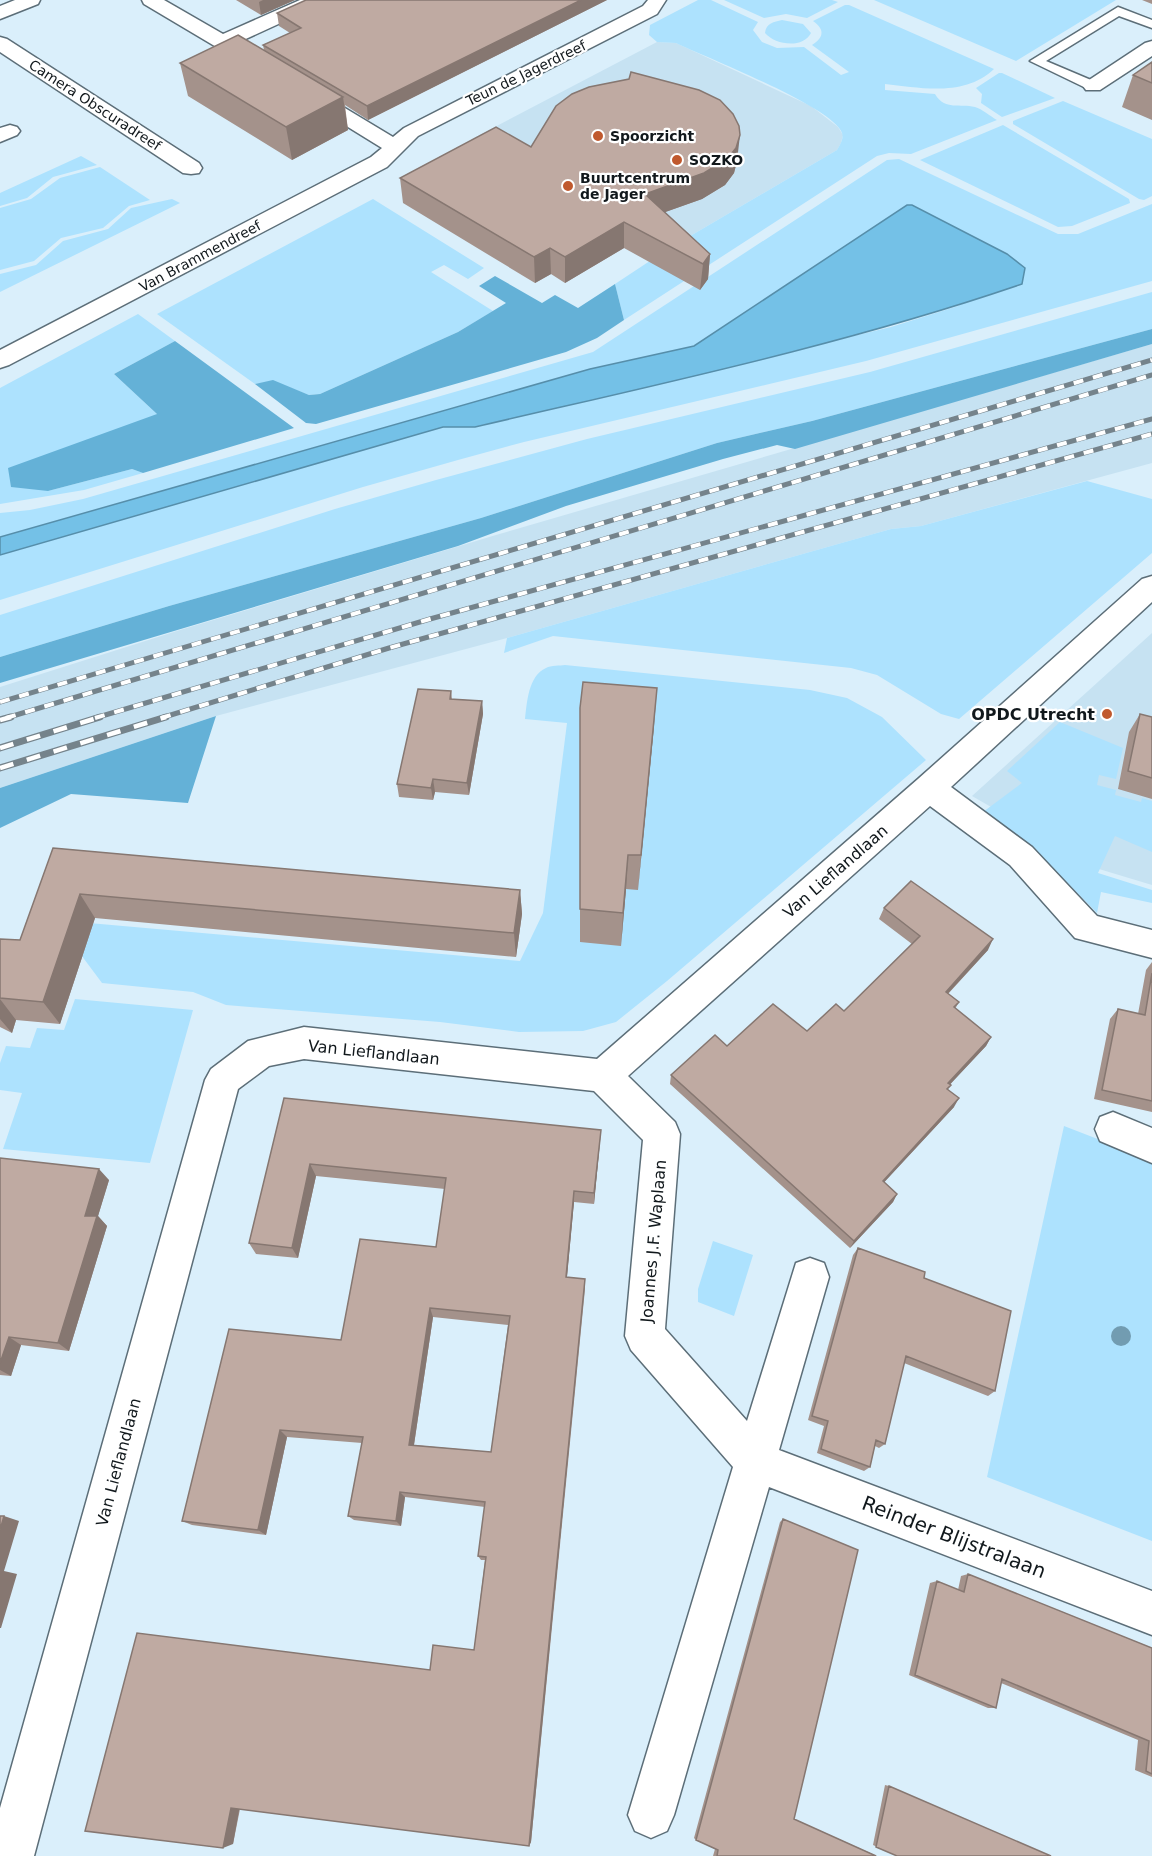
<svg xmlns="http://www.w3.org/2000/svg" width="1152" height="1856" viewBox="0 0 1152 1856" font-family="'DejaVu Sans',sans-serif">
<rect width="100%" height="100%" fill="#daeffb"/>
<path fill="#c6e2f2" d="M657 42 676 43 811 106 838 127 843 135 841 143 837 150 668 249 472 139Z
M1152 344V463L921 526 891 529 507 638 216 716 0 788V687L180 630 496 535Z
M1152 633V885L1099 869 972 796Z"/>
<path fill="#ade2fe" d="M698 0H711L758 22 753 30 762 42 777 48 804 47 841 75 849 72 812 45C824 38 825 29 813 21L845 5H849L994 69C965 97 921 88 885 84V90L935 94C945 111 960 103 975 107 982 109 990 116 997 120L911 154 889 153 877 156 624 320 615 284 668 249 837 150C840 145 844 139 842 133 833 107 705 57 676 43L657 42 649 35 650 25Z
M724 0H832L838 2 807 18 786 14 764 18Z
M874 0H1116L1016 61Z
M782 20 803 24 811 33C803 49 775 45 765 33 766 23 774 22 782 20Z
M999 73H1002L1055 98 1002 117 981 103 982 94 976 88Z
M1063 101 1152 139V196L1144 200 1139 199 1013 124V121Z
M1003 125 1129 199 1130 203 1072 226 1058 227 920 160Z
M81 156 97 165 53 177 27 198 0 206V193Z
M899 159 1058 234H1078L1152 204V281L866 361 524 442 458 460 363 487 0 600V555L443 427H476L891 327 958 306 1024 268 1007 254 912 205H907L694 346 590 369 0 537V513L30 510 83 499 593 352 887 160Z
M100 167 150 200 129 206 103 228 61 238 34 261 0 270V208L31 199 60 178Z
M172 199 180 203 0 292V274L36 265 63 241 108 229 131 208Z
M373 199 484 268 468 279 444 265 431 272 493 311 458 332 320 394 309 395 273 381 255 384 157 314Z
M1152 292V329L812 421 717 443 481 518 169 606 0 657V615L335 509 436 480 587 439 870 372Z
M138 314 175 341 114 374 157 414 48 491 132 469 143 473 84 490 0 504V388Z
M1087 481 1152 499V553L959 719 941 714 877 675 851 668 553 636 504 653 507 638 891 529 921 526Z
M565 665 810 690 847 698 882 717 926 760 667 981 616 1022 583 1031 519 1032 440 1022 226 1005 193 992 102 983 55 920 520 961 543 913 567 723 525 719C527 703 528 676 546 668 551 665 560 666 565 665Z
M1060 722 1123 748 1116 779 1099 775 1097 785 1116 790 1115 795 1141 802 1142 798 1152 801V852L1115 836 1098 873 1152 890V903L1101 892 1097 913 1041 856 983 812 1022 783 1007 771Z
M75 999 193 1010 150 1163 3 1149 22 1093 0 1090V1063L6 1046 30 1048 37 1028 64 1030Z
M1064 1126 1152 1160V1541L987 1477Z
M713 1241 753 1255 734 1316 698 1302V1289Z"/>
<path fill="#64b1d7" d="M495 276 542 303 555 295 578 308 615 284 624 320 597 338 566 352 316 424 306 423 255 384 273 380 309 395 320 394 458 332 506 303 479 286Z
M1152 329V344L795 449 777 445 723 459 566 506 458 546 0 683V657L169 606 481 518 717 443 812 421Z
M175 341 294 428 143 473 132 469 48 491 11 487 8 468 157 414 114 374Z
M216 716 188 803 71 794 0 828V788Z"/>
<path fill="#74c1e7" stroke="#568eaa" stroke-width="1.5" d="M907 205H912L1007 254 1025 268 1022 284C844 345 659 384 475 427H443L0 555V537L590 369 694 346Z"/>
<g fill="none" stroke-linecap="round" stroke-linejoin="round">
<defs>
<path id="lane" d="M1118 7 1152 20V28L1119 16 1046 61 1098 83 1099 86 1098 89H1088L1030 61Z"/>
<path id="street" d="M15 0H40L38 4 0 19V6Z
M142 0H164L223 34 300 0H324L322 4 237 43 269 62 272 66 269 70H255L144 4Z
M648 0H666L657 14 418 136 387 167 9 365 0 368V350L371 157 382 148 301 98 298 94 301 90H315L393 137 404 128 643 6Z
M0 37 7 39 199 163 202 168 199 173 191 174 183 173 0 52Z
M1152 41V56L1100 90H1086L1083 86 1086 82 1145 43Z
M10 125 17 127 20 131 17 135 0 142V128Z
M1152 576V602L951 787 1032 847 1097 916 1152 930V958L1075 938 1010 865 930 806 628 1076 675 1122 680 1134 665 1329 747 1421 796 1263 810 1258 824 1263 829 1277 779 1450 1152 1591V1635L769 1487 674 1815 667 1831 651 1838 635 1831 628 1815 733 1467 631 1350 625 1336 643 1140 594 1091 304 1059 269 1066 238 1089 34 1856H0V1808L205 1080 211 1069 248 1041 304 1027 597 1059 918 779 1142 579Z
M1113 1112 1152 1128V1163L1100 1141 1095 1129 1100 1117Z"/>
</defs>
<use href="#lane" stroke="#5c6e78" stroke-width="3"/>
<use href="#street" stroke="#5c6e78" stroke-width="3"/>
<use href="#lane" fill="#fff" fill-rule="evenodd"/>
<use href="#street" fill="#fff" fill-rule="evenodd"/>
<defs>
<path id="rail-far1" d="M0 702 1152 360
M6 718 1152 375
M95 718 430 619 1152 419
M161 718 389 648 1152 434"/>
<path id="rail" d="M0 720 11 717
M0 748 100 717
M0 768 166 717"/>
</defs>
<use href="#rail-far1" stroke="#75838b" stroke-width="5"/>
<use href="#rail" stroke="#75838b" stroke-width="7"/>
<use href="#rail-far1" stroke="#fff" stroke-width="4" stroke-dasharray="10" stroke-linecap="butt"/>
<use href="#rail" stroke="#fff" stroke-width="4.5" stroke-dasharray="14" stroke-linecap="butt"/>
</g>
<circle fill="#729cb1" cx="1121" cy="1336" r="10"/>
<path fill="#a4928b" fill-rule="evenodd" d="M236 0H295L261 15Z
M607 0 368 120 345 105 348 130 292 160 188 96 180 63 264 50 263 45 290 33 279 26 277 13Z
M1142 0H1152V4Z
M1152 62V120L1122 107 1133 75Z
M531 147 737 161 734 173 725 185 702 199 665 212 710 254 708 279 700 290 624 248 565 283 551 274 535 283 403 203 400 178Z
M451 691 452 699 482 701 483 714 469 795 435 792 433 800 399 797 397 784Z
M580 708 654 726 638 890 626 889 621 946 580 942Z
M1140 714 1152 717V799L1118 789 1129 732Z
M53 848 520 890 522 914 516 957 95 918 60 1024 16 1020 12 1033 0 1027V939L20 940Z
M884 908 988 950 948 994 959 1002 955 1009 991 1037 986 1046 950 1084 951 1085 948 1089 954 1107 884 1182 897 1194 893 1202 850 1248 670 1084 671 1075 727 1046 807 1031 844 1011 912 944 879 919Z
M1152 962V1112L1094 1099 1110 1019 1118 1009 1138 1014 1146 970Z
M284 1098 601 1130 594 1204 574 1202 567 1277 585 1279V1289L531 1842 529 1846 240 1809 233 1844 85 1831 430 1670 474 1650 485 1560H481L478 1556 485 1507 405 1497 401 1526 354 1520 348 1516 362 1443 287 1437 266 1535 192 1525 182 1521 436 1247 445 1189 316 1176 298 1258 256 1254 249 1243ZM433 1317 508 1325 491 1452 414 1445Z
M0 1158 109 1180 98 1216 107 1226 69 1351 21 1345 11 1376 0 1375Z
M858 1248 924 1278 995 1391 988 1396 904 1363 885 1444 879 1448 875 1446 870 1467 864 1471 817 1453 824 1426 808 1420 853 1255Z
M783 1519 794 1819 877 1856H713L715 1849 696 1840 694 1838 780 1522Z
M968 1574 1152 1648V1777L1135 1770 1138 1740 1001 1683 996 1708H988L909 1675 930 1583 937 1581 958 1590 961 1576Z
M885 1785 889 1786 897 1856 873 1845Z"/>
<path fill="#867771" d="M263 0H295L261 15 259 2Z
M581 0H607L368 120 367 106Z
M343 97 348 130 292 160 286 127Z
M740 135 737 161 734 173 725 185 702 199 643 220 645 194Z
M624 222V248L565 283V257Z
M550 248 551 274 535 283 534 257Z
M710 254 708 279 700 290 703 264Z
M657 688 654 726 638 890 641 855Z
M482 701 483 714 469 795 467 783Z
M433 779 435 792 433 800 431 788Z
M628 855 626 889 621 946 623 913Z
M520 890 522 914 516 957 514 933Z
M80 894 95 918 60 1024 43 1002Z
M993 939 988 950 940 1002 946 992Z
M0 999 16 1020 12 1033 0 1019Z
M991 1037 986 1046 943 1092 948 1083Z
M959 1098 954 1107 878 1189 883 1181Z
M601 1130 600 1142 594 1204V1193Z
M310 1164 316 1176 298 1258 292 1248Z
M99 1169 109 1180 98 1216 107 1226 69 1351 58 1343 85 1216Z
M574 1191V1202L566 1287V1277Z
M897 1194 893 1202 850 1248 854 1241Z
M585 1279 531 1842 529 1846Z
M430 1308 433 1317 413 1451 409 1445Z
M9 1337 21 1345 11 1376 0 1370V1363Z
M280 1430 287 1437 266 1535 258 1530Z
M400 1492 405 1497 401 1526 396 1521Z
M4 1516 19 1521 4 1571 17 1574 1 1628H0V1530Z
M240 1805 233 1844 223 1848 231 1808Z"/>
<path fill="#bfaaa2" stroke="#867771" stroke-width="1.5" fill-rule="evenodd" d="M306 0H581L367 106 263 45 301 28 277 13Z
M238 35 343 97 286 127 180 63Z
M1152 62V83L1133 75Z
M631 72 699 90 720 100 733 114 739 126 740 135 736 148 727 159 704 173 645 194 710 254 703 264 624 222 565 257 550 248 534 257 400 178 496 127 531 147 556 106 572 94 589 87 629 79Z
M583 682 657 688 641 855H628L623 913 580 909V708Z
M418 689 451 691 450 699 482 701 467 783 433 779 431 788 397 784Z
M1140 714 1152 717V778L1128 771Z
M53 848 520 890 514 933 80 894 43 1002 0 998V939L20 940Z
M911 881 993 939 946 992 959 1002 954 1007 991 1037 948 1083 951 1085 947 1089 959 1098 883 1181 897 1194 854 1241 671 1075 715 1035 727 1046 773 1004 807 1031 836 1004 844 1011 920 936 884 908Z
M1152 973V1101L1102 1090 1118 1009 1145 1015Z
M284 1098 601 1130 594 1193 574 1191 566 1277 585 1279 529 1846 231 1808 223 1848 85 1831 137 1633 430 1670 433 1645 474 1650 486 1557 478 1556 485 1502 400 1492 396 1521 348 1516 363 1437 280 1430 258 1530 182 1521 229 1329 341 1340 360 1239 436 1247 446 1178 310 1164 292 1248 249 1243ZM430 1308 510 1316 491 1452 409 1445Z
M0 1158 99 1169 85 1216H97L58 1343 9 1337 0 1363Z
M858 1248 925 1272 924 1278 1011 1311 995 1391 906 1356 885 1444 876 1440 870 1467 821 1449 828 1421 812 1416Z
M0 1516H4L0 1530Z
M783 1519 858 1550 794 1819 876 1856H717L718 1850 696 1840Z
M968 1574 1152 1648V1774L1146 1771 1149 1741 1002 1679 996 1708 915 1675 937 1581 964 1592Z
M889 1786 1051 1856H897L876 1847Z"/>
<g fill="#c0592e" stroke="#fff" stroke-width="2">
<circle cx="598" cy="136" r="6"/>
<circle cx="677" cy="160" r="6"/>
<circle cx="568" cy="186" r="6"/>
<circle cx="1107" cy="714" r="6"/>
</g>
<g text-anchor="middle" stroke-width="4.5" stroke-linejoin="round" paint-order="stroke">
<g font-size="14" fill="#11181c" stroke="#fff">
<text transform="translate(526 73) rotate(-26)" y="5">Teun de Jagerdreef</text>
<text transform="translate(95 105) rotate(33)" y="5">Camera Obscuradreef</text>
<text transform="translate(200 256) rotate(-28)" y="5">Van Brammendreef</text>
</g>
<g font-size="14" font-weight="bold" fill="#11181c" stroke="#fff" text-anchor="start">
<text x="610" y="141">Spoorzicht</text>
<text x="689" y="165">SOZKO</text>
<text x="580" y="183">Buurtcentrum<tspan x="580" dy="16">de Jager</tspan></text>
</g>
<g font-size="16" font-weight="bold" fill="#11181c" stroke="#fff" text-anchor="end">
<text x="1095" y="720">OPDC Utrecht</text>
</g>
<g font-size="16" fill="#11181c" stroke="#fff">
<text transform="translate(835 871) rotate(-41)" y="6">Van Lieflandlaan</text>
<text transform="translate(374 1052) rotate(6)" y="6">Van Lieflandlaan</text>
<text transform="translate(653 1241) rotate(-85)" y="6">Joannes J.F. Waplaan</text>
<text transform="translate(118 1462) rotate(-75)" y="6">Van Lieflandlaan</text>
</g>
<g font-size="20" fill="#11181c" stroke="#fff">
<text transform="translate(954 1537) rotate(21)" y="7">Reinder Blijstralaan</text>
</g>
</g>
</svg>
